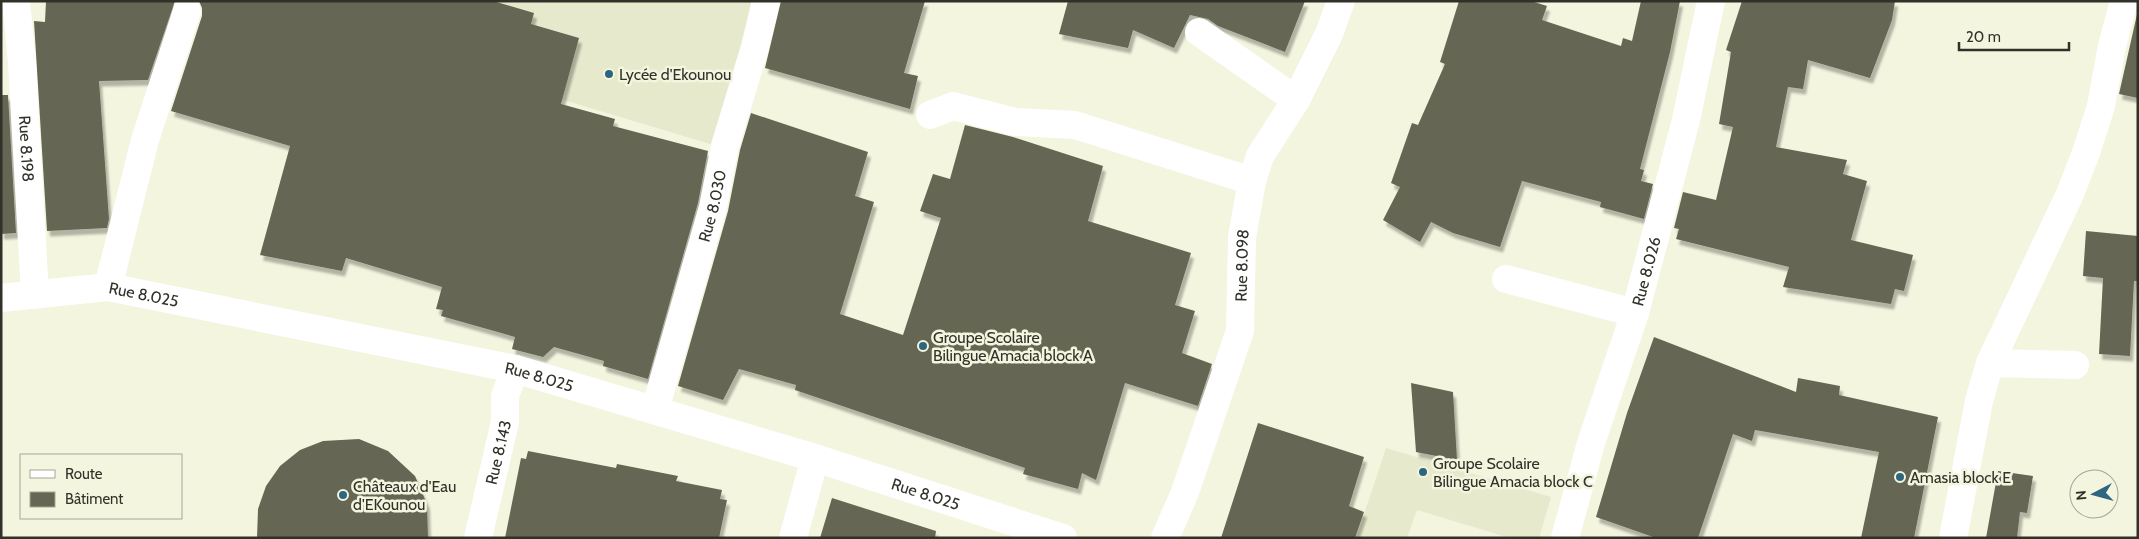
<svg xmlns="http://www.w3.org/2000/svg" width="2139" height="539" viewBox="0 0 2139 539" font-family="Cabin,sans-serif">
<defs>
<filter id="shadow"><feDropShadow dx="3" dy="5.5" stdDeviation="1" flood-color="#0004"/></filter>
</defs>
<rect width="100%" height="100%" fill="#f3f5df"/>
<path fill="#e7e9cc" d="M235 1H759L720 147Z
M1386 448 1551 497 1539 538H1510L1417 510 1407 538H1356Z"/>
<path fill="#656653" filter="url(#shadow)" d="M46 1H175L148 80 99 81 109 219 107 228 47 231 34 21 45 22Z
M199 1H493L534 13 531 24 579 38 561 104 615 119 613 126 708 151 698 203 648 379 603 366 604 361 554 347 543 357 512 349 515 337 441 316 443 310 436 309 442 287 346 258 342 271 260 255 290 146 171 111 202 16V8Z
M781 1H925L904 73 918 76 910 109 765 68Z
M1068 1H1305L1285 52 1218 26 1208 19 1190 15 1174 48 1133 30 1128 48 1059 34Z
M1459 1H1531L1547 6 1542 20 1621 46 1623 38 1632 41 1641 1H1680L1670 52 1640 169 1644 170 1641 181 1653 184 1644 219 1600 207 1601 202 1522 181 1500 247 1453 233 1431 222 1420 242 1383 220 1400 187 1391 183 1412 123 1418 125 1445 64 1440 62Z
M1742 1H1895L1892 20 1870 78 1808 60 1803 89 1788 87 1776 147 1847 160 1843 174 1867 181 1851 240 1913 255 1904 291 1895 289 1891 304 1783 287 1789 267 1676 239 1679 229 1674 228 1683 192 1716 200 1733 127 1719 124 1731 52 1726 50Z
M2138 10V98L2119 94Z
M1 95H8L16 233 1 234Z
M751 113 868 152 855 196 874 202 840 314 903 335 941 218 920 211 933 174 950 179 965 125 1013 137 1103 166 1088 221 1191 253 1175 305 1195 311 1182 353 1212 364 1198 406 1125 383 1096 480 1082 473 1078 489 1023 474 1025 468 795 390 796 385 739 369 723 400 678 386 728 211 740 150Z
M2086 231 2138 236V281H2134L2130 356 2099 354 2103 278 2083 276Z
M1654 337 1796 392 1798 378 1840 386 1839 395 1938 417 1914 538H1861L1879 452 1755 430 1752 441 1733 434 1698 538H1656L1596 517 1627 413Z
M1411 383 1453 392 1457 460 1416 452Z
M1258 423 1364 457 1349 506 1364 512 1355 538H1221Z
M359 439 388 451 415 476 427 504 428 538H257L258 509 266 486 280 466 300 450 323 441Z
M528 451 616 468 617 464 678 476 676 481 722 490 720 499 727 500 719 538H505L521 458 526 459Z
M1998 471 2033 476 2027 513 2020 512 2017 538H1986Z
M832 498 936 531 935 538H820Z"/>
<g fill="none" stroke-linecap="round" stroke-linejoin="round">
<g stroke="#fff" stroke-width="28">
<path id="s1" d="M16 1 22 63 35 295"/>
<path d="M1199 32 1296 100"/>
<path d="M930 115 953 106 1015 122 1075 125 1252 181"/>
<path d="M1506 279 1635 313"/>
<path d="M108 287 145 140 187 11"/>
<path id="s2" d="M1 298 108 287 515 369 815 458 1063 538"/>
<path d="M1990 363 2075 365"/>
<path id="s3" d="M655 410 713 207 725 146 755 47 766 1"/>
<path id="s4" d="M478 538 505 422V396L515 369"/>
<path d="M793 538 815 458"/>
<path id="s5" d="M1165 538 1185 492 1240 331 1242 237 1252 181 1260 156 1296 100 1329 34 1341 1"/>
<path id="s6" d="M1565 538 1591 443 1635 313 1686 120 1711 1"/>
<path d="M1953 538 1979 401 1990 363 2070 194 2087 150 2101 106 2112 46 2124 1"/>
</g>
</g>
<g fill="#2e6680" stroke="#f3f5df" stroke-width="2">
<circle cx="609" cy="74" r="5"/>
<circle cx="923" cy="346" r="5"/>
<circle cx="1423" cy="472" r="5"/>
<circle cx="1900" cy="477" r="5"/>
<circle cx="343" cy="495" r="5"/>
</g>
<g text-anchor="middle" stroke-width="5" stroke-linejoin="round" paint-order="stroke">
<g font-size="16" fill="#313129" stroke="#f3f5df" text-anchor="start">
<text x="619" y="80">Lycée d'Ekounou</text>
<text x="933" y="343">Groupe Scolaire<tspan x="933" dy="18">Bilingue Amacia block A</tspan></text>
<text x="1433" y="469">Groupe Scolaire<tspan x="1433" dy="18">Bilingue Amacia block C</tspan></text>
<text x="1910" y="483">Amasia block E</text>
<text x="353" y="492">Châteaux d'Eau<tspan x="353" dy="18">d'EKounou</tspan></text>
</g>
<g font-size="16" fill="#313129" stroke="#f3f5df">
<text dy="6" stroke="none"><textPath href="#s1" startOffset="148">Rue 8.198</textPath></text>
<text dy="6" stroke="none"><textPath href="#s3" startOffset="212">Rue 8.030</textPath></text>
<text dy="6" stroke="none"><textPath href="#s5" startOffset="286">Rue 8.098</textPath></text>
<text dy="6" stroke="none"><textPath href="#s6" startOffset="279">Rue 8.026</textPath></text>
<text dy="6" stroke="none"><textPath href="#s2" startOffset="144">Rue 8.025</textPath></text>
<text dy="6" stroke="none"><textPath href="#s2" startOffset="548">Rue 8.025</textPath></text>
<text dy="6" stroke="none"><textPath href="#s4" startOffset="88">Rue 8.143</textPath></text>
<text dy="6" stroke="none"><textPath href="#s2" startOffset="952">Rue 8.025</textPath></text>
</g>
</g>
<rect width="2139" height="539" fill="none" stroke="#313129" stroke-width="5"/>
<rect x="20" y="454" width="162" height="65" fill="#f3f5df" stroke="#a5a796"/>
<rect x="30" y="470" width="25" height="8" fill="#ffffff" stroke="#a5a796"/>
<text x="65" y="479" font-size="15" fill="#313129">Route</text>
<rect x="30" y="492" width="25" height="15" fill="#656653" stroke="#a5a796"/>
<text x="65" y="504" font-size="15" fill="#313129">Bâtiment</text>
<g transform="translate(2094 494) rotate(264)"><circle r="24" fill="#f3f5df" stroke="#a5a796"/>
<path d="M0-4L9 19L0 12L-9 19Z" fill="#2e6680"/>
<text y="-8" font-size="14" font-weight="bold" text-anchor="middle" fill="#313129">N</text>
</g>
<path d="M1959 42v8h110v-8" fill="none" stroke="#313129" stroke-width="2.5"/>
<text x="1966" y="42" font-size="15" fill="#313129" stroke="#f3f5df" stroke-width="4" paint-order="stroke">20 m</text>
</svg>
